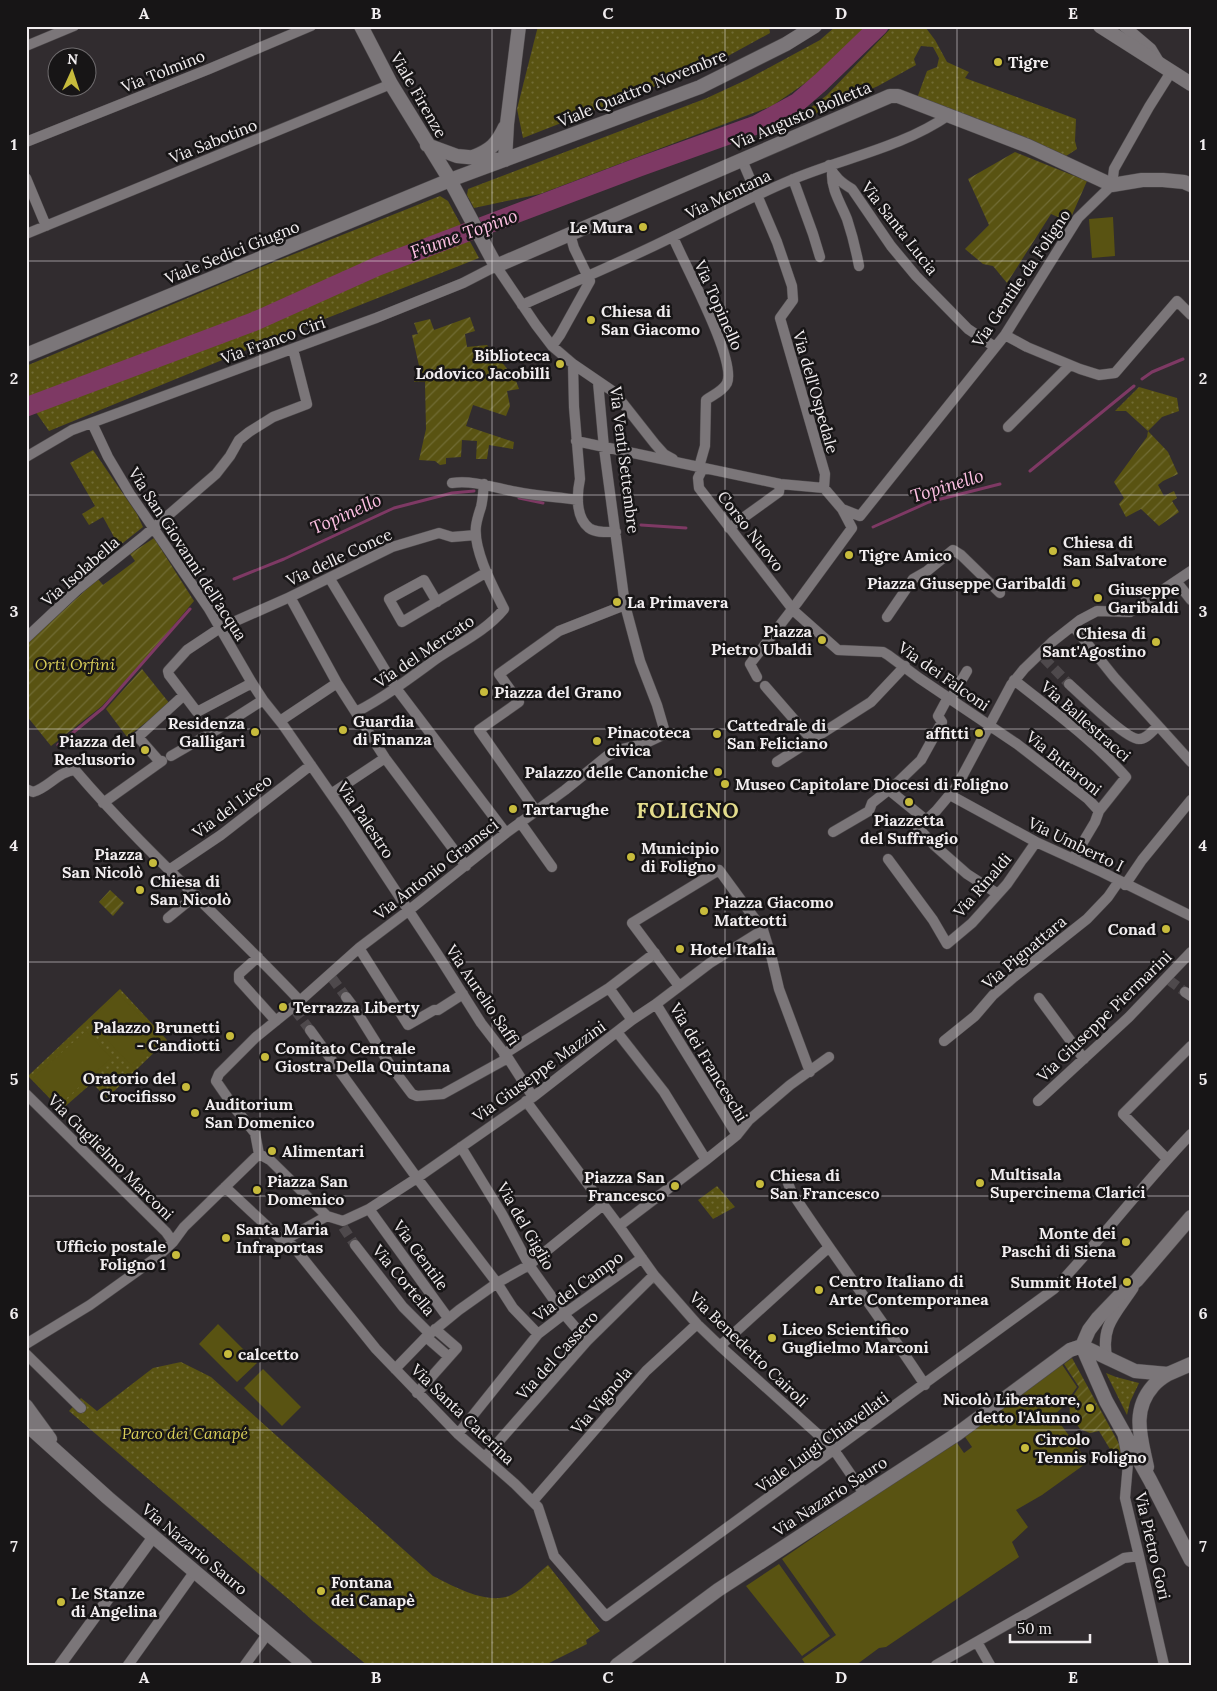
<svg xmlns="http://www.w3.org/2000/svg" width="1217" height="1691" viewBox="0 0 1217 1691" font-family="Lora,serif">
<defs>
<pattern id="grass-dots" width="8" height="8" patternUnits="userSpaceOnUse" patternTransform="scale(1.25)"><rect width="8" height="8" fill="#595312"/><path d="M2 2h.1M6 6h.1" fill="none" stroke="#716c35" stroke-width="1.8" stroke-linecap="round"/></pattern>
<pattern id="garden-furrows" width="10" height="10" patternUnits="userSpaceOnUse" patternTransform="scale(1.25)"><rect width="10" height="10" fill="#595312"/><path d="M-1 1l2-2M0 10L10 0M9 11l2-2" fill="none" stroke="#716c35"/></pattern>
</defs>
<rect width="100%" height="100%" fill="#312c2f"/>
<path fill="url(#grass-dots)" d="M538 26H769L770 33 717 62 523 138 517 109Z
M836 26H867L820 73 772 106 540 194 474 208 467 195 468 189 707 98 748 79 820 40Z
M893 26H928L926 28 935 40 947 62 969 72 965 78 1076 119 1075 141 1077 149 1063 158 916 101 927 71 937 67 939 58 933 47 921 46 914 59 916 65 878 86 786 127 827 95Z
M440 196 448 201 479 258 254 347 49 431 26 398V366L264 266Z
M1139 387 1177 398 1179 411 1162 417 1148 431 1126 411H1115Z
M93 450 137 514 143 527 119 546 103 517 89 525 82 514 95 506 70 463Z
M120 989 167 1040 107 1098 92 1083 61 1110 28 1076Z
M717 1186 735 1207 713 1219 698 1200Z
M181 1362 211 1377 433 1576C453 1586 488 1606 511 1595 521 1591 539 1572 548 1565L600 1631 586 1640 587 1644 545 1665H367L313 1621 292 1602 69 1411 81 1398 97 1411 153 1368Z
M1106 1373 1116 1377 1139 1383 1130 1402 1127 1415Z"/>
<path fill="url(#garden-furrows)" d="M1015 152 1087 181 1069 222 1051 214 1007 283 993 266 983 264 965 249 989 225 968 179Z
M470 317 475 331 465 334 467 347 487 345 515 378 519 389 507 391 510 406 506 416 473 405 466 426 514 442 513 449 489 445 487 459H476L477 441 462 440 461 457 446 458V464L440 465 435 461 419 460 426 429 425 382H414L420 370 412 335 418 334 414 323 430 319 434 330Z
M1148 431 1168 452 1178 474 1163 481 1158 485 1164 496 1174 491 1177 498 1172 501 1179 512 1159 526 1141 509 1126 517 1119 504 1124 498 1114 482 1147 437Z
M154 538 194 601 141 664 102 706 51 746 26 715V644L98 579 103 585 135 561 130 554Z
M142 669 170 704 127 737 106 709Z
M110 890 124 903 113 916 99 902Z
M1072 1358 1124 1453 1116 1459 1099 1431 1090 1433 1080 1429 1070 1414 1069 1402 1079 1387 1064 1364Z"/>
<path fill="#595312" d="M1113 217 1115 256 1092 258 1089 219Z
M118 993 163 1040 134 1068 89 1021Z
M86 1031 111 1058 58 1106 33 1078Z
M218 1324 257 1363 237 1382 199 1344Z
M1061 1363 1077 1387 1063 1407 1054 1415 1088 1462 1042 1495 1016 1510 1028 1527 1012 1542 1019 1557 886 1647 879 1648 856 1665H806L802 1659 836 1635 782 1559 955 1440 964 1453 972 1447 963 1434Z
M263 1369 301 1407 282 1426 244 1388Z
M779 1564 830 1636 802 1656 746 1586Z"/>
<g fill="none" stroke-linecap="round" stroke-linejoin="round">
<path stroke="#7e3964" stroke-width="3" d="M1142 379 1152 372 1183 359
M1030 471 1134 386
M519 498 543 503
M641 525 686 528
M873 527 929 502 1000 484
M234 579 284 559 394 508 452 493 474 491
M58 745 103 708 190 609"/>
<path stroke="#7e3964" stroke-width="19" d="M26 407 253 322 378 266 639 167 756 125 798 102 821 82 879 26"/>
<path stroke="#4e494c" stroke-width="10" stroke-dasharray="10 5" stroke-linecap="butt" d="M1044 658 1069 684
M332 978 346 997
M1169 980 1185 992
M295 1010 310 1030
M343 1227 355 1245"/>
<defs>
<path id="minor" d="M26 46 74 26
M26 142 209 69 311 26
M742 160 777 242 792 286 793 300 780 318 825 474 824 488
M829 165C834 177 842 183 852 189L891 246 916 276 968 329 995 347
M832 173C831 189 841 204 847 219 852 234 856 250 859 266
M26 178 46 226
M793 179 813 234 820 257
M26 234 391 84
M673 237C684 264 737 360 727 383 723 391 713 395 706 400L705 446 699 467
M522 305C569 284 617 264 664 241 706 221 748 198 791 180 843 158 901 148 949 115
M1005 335 1027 347 1080 369 1099 375 1115 373 1177 301 1191 315
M552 346 560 335 590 281 574 248 570 234
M573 364 574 407 580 479C577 493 575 517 589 528 596 533 607 532 616 532
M598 382 604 448 625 605 640 661 657 705 664 729
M92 423 108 457 130 494 209 609 252 683 263 700 283 725 347 817 438 955 481 1023 508 1058 533 1097
M1008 427 1070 365
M576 441 780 484 824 488 842 509 860 516 1005 335 1078 218 1112 185 1114 169 1149 107 1171 72
M26 457 72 430 376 318 463 283 496 266 536 325 552 346 573 364 614 392 655 444 664 454 673 459
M703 468 698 478 699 488 794 611 838 650 883 652 888 655 919 678 1017 744 1088 799 1099 811 1095 822 1073 859
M452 483C474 480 495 488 517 492 537 496 558 497 578 500
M729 528 779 492 780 484
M330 579 396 688 506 833
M1176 581 1191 600
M290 597 337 683 385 758 466 866
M437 602 424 580 389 599 402 622 487 572
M887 617 913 579 927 571 953 550 961 555 1000 593
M1074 627 1114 677 1191 762
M26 638 77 590 143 537 216 474 230 456 239 440 249 432 273 417 307 404 293 349
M757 677 750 664 797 603 852 528 842 509
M1014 680C1053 711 1093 740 1126 777L1099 811
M252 683 197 712 169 675 168 671 187 650 220 628 290 597 392 547 439 533 452 537 476 535
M1069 684C1080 694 1127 740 1139 739 1147 739 1153 730 1158 726
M765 686 812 740
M356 712C385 697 410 678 436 659 460 643 486 631 504 609 493 587 473 550 476 526 477 519 479 513 481 507 483 499 483 492 484 484
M280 721 337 683
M171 756 216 730 263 700
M160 762 138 737 184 695
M777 762 871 702 905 666
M26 789 33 792C48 788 59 771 75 770 145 852 226 922 300 1001
M889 790 926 820
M331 794 385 758
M950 795 1036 842 1102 872 1191 916
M103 803 162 761
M536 811 479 730 519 702 499 674 559 631 625 605
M520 822 552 867
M833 832 869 811 872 803 896 784 921 760 942 722 938 716 946 701 951 698 967 671
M888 859 933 920 947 944 972 923 1007 884 1036 842
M169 870 221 835 311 765
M1125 885 1142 860 1191 800
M998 894 967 874 934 845 918 828 936 811 957 786 1011 685 1024 669 1052 642 1080 620 1097 611 1130 612 1191 571
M168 918 196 895
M359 948 408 1025 434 1010H438L463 994
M258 957 239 974V980L276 1021
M679 986 632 923 719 870 763 930 772 959 779 989 810 1072
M609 988 632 1020
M1185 992 1191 996
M346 997 355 1009 390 1065 412 1094 417 1096 443 1094 508 1058
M1039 998 1084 1059
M656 1004 737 1135
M310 1030 417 1178 497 1283 513 1308 538 1334
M617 1032 664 1092 706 1160
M944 1041 975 1016 993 995 1014 977 1087 919 1108 897 1119 881
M504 1054 609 988 655 953
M26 1094 166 1232 173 1242
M526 1101 619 1226 654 1275 697 1324 720 1346 832 1447 865 1495
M1038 1101 1129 1017 1191 952
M461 1147 502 1214 529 1265 564 1314 587 1341
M259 1154 255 1133 234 1107 216 1081 219 1074 256 1037 293 1007 359 948 408 911 506 833 565 790 607 756 622 749 646 743 665 734 664 730
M1167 1159 1123 1114 1191 1046
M788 1183 791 1191C834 1257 882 1319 925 1385
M225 1187 283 1241 293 1246 376 1349 458 1434 515 1484 538 1507 554 1556 606 1616 1054 1289C1102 1239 1143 1184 1191 1134
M369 1209 448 1318
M327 1216 343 1221 369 1209 417 1178 533 1097 632 1020 656 1004 710 963 763 930
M619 1226 706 1160 737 1135 749 1120 790 1085 829 1057
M355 1245 403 1307 430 1334
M426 1337 449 1357 457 1348 435 1329
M26 1344 90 1305 157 1257 173 1242 184 1227 259 1154 270 1160 327 1216 283 1241
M720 1346 828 1248
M26 1354 81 1408
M395 1369 426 1337 459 1310 497 1283 529 1265 603 1205
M417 1393 449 1357
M458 1434 538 1334 564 1314 642 1258
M1123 1437 1128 1463 1125 1498 1139 1556 1164 1665
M485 1457 587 1341 654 1275
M533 1501 646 1371 697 1324
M977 1642 990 1665
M128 1665 195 1571
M245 1665 268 1633
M936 1665 1124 1558 1139 1556"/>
<path id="tertiary" d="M1124 26 1151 49 1160 64
M1107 1359C1100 1326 1116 1314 1133 1288
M60 1665 154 1536"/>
<path id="secondary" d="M361 26 391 84 450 180 496 266 890 96H898L1028 146 1112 185 1142 180H1163L1184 182 1191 185
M1100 26 1191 84
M427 145 457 156 499 160
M473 157C491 150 497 144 505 127
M505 160 507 124 519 26
M26 355 450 180 700 87 786 44 815 26
M1191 1217 1137 1280 1122 1293 1098 1318 1089 1330 1082 1346 1106 1401 1150 1480 1191 1560
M1082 1346 1135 1371 1168 1374 1191 1364
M26 1406 50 1439
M26 1424 108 1498 305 1665
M1147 1467C1141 1438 1131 1411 1153 1386 1157 1381 1163 1377 1168 1374
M617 1665 718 1590 957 1434 1070 1350 1082 1346"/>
</defs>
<use href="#minor" stroke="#4d494b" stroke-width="11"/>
<use href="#tertiary" stroke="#4d494b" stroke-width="12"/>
<use href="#secondary" stroke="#4d494b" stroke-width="15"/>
<use href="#minor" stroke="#7b7679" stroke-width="10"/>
<use href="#tertiary" stroke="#7b7679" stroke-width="11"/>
<use href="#secondary" stroke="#7b7679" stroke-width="14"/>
</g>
<path fill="none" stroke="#f1edef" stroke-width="1" stroke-opacity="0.55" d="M260 26V1665M492 26V1665M725 26V1665M957 26V1665M26 261H1191M26 495H1191M26 729H1191M26 962H1191M26 1196H1191M26 1430H1191"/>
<g fill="#c7bb3c" stroke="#171516" stroke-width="2">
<circle cx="998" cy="62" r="5"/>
<circle cx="643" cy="227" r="5"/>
<circle cx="591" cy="320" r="5"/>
<circle cx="560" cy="364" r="5"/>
<circle cx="1053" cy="551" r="5"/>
<circle cx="849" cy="555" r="5"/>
<circle cx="1076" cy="583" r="5"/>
<circle cx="1098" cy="598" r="5"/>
<circle cx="617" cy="602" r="5"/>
<circle cx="822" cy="640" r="5"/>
<circle cx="1156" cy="642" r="5"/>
<circle cx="484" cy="692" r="5"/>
<circle cx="343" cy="730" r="5"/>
<circle cx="255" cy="732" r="5"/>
<circle cx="979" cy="733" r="5"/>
<circle cx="717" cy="734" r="5"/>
<circle cx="597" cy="741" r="5"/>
<circle cx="145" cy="750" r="5"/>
<circle cx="718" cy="772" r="5"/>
<circle cx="725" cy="784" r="5"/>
<circle cx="909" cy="802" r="5"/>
<circle cx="513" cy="809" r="5"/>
<circle cx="631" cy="857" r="5"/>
<circle cx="153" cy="863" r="5"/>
<circle cx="140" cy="890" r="5"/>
<circle cx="704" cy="911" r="5"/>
<circle cx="1166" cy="929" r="5"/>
<circle cx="680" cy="949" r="5"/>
<circle cx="283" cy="1007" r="5"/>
<circle cx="230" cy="1036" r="5"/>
<circle cx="265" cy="1057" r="5"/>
<circle cx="186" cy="1087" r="5"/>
<circle cx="195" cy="1113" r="5"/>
<circle cx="272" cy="1151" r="5"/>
<circle cx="980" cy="1183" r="5"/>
<circle cx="760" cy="1184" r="5"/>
<circle cx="675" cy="1186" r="5"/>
<circle cx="257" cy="1190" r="5"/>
<circle cx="226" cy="1238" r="5"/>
<circle cx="1126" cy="1242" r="5"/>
<circle cx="176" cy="1255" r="5"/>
<circle cx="1127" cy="1282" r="5"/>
<circle cx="819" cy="1290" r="5"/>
<circle cx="772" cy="1338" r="5"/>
<circle cx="228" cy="1354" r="5"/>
<circle cx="1090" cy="1408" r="5"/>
<circle cx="1025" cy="1448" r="5"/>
<circle cx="321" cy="1591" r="5"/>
<circle cx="61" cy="1602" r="5"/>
</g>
<g text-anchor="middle" stroke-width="5" stroke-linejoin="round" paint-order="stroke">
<g font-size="16" font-weight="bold" fill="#f1edef" stroke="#171516" text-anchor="start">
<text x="1008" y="68">Tigre</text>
<text x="633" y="233" text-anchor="end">Le Mura</text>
<text x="601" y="317">Chiesa di<tspan x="601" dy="18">San Giacomo</tspan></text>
<text x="550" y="361" text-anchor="end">Biblioteca<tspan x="550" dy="18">Lodovico Jacobilli</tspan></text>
<text x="1063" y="548">Chiesa di<tspan x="1063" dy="18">San Salvatore</tspan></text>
<text x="859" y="561">Tigre Amico</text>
<text x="1066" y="589" text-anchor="end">Piazza Giuseppe Garibaldi</text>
<text x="1108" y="595">Giuseppe<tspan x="1108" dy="18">Garibaldi</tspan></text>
<text x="627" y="608">La Primavera</text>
<text x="812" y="637" text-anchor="end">Piazza<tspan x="812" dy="18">Pietro Ubaldi</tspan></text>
<text x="1146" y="639" text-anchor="end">Chiesa di<tspan x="1146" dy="18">Sant'Agostino</tspan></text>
<text x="494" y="698">Piazza del Grano</text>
<text x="353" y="727">Guardia<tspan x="353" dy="18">di Finanza</tspan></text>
<text x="245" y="729" text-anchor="end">Residenza<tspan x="245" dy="18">Galligari</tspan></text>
<text x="727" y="731">Cattedrale di<tspan x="727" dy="18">San Feliciano</tspan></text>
<text x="607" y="738">Pinacoteca<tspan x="607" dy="18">civica</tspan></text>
<text x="969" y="739" text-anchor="end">affitti</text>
<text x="135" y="747" text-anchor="end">Piazza del<tspan x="135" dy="18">Reclusorio</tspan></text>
<text x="708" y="778" text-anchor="end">Palazzo delle Canoniche</text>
<text x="735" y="790">Museo Capitolare Diocesi di Foligno</text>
<text x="523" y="815">Tartarughe</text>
<text x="909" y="826" text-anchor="middle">Piazzetta<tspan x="909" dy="18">del Suffragio</tspan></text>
<text x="641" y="854">Municipio<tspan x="641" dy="18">di Foligno</tspan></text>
<text x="143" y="860" text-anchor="end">Piazza<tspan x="143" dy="18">San Nicolò</tspan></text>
<text x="150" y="887">Chiesa di<tspan x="150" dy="18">San Nicolò</tspan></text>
<text x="714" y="908">Piazza Giacomo<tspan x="714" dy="18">Matteotti</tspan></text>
<text x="1156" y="935" text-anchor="end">Conad</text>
<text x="690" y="955">Hotel Italia</text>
<text x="293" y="1013">Terrazza Liberty</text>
<text x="220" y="1033" text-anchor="end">Palazzo Brunetti<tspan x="220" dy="18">- Candiotti</tspan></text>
<text x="275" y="1054">Comitato Centrale<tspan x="275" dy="18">Giostra Della Quintana</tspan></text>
<text x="176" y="1084" text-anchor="end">Oratorio del<tspan x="176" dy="18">Crocifisso</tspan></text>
<text x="205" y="1110">Auditorium<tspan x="205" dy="18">San Domenico</tspan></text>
<text x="282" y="1157">Alimentari</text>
<text x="990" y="1180">Multisala<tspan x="990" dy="18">Supercinema Clarici</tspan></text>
<text x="770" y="1181">Chiesa di<tspan x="770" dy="18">San Francesco</tspan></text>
<text x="665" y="1183" text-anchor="end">Piazza San<tspan x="665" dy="18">Francesco</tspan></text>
<text x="267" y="1187">Piazza San<tspan x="267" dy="18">Domenico</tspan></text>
<text x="236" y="1235">Santa Maria<tspan x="236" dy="18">Infraportas</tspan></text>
<text x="1116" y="1239" text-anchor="end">Monte dei<tspan x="1116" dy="18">Paschi di Siena</tspan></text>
<text x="166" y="1252" text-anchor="end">Ufficio postale<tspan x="166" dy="18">Foligno 1</tspan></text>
<text x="829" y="1287">Centro Italiano di<tspan x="829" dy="18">Arte Contemporanea</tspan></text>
<text x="1117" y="1288" text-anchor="end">Summit Hotel</text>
<text x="782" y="1335">Liceo Scientifico<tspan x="782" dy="18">Guglielmo Marconi</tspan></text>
<text x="238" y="1360">calcetto</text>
<text x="1080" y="1405" text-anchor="end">Nicolò Liberatore,<tspan x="1080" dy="18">detto l'Alunno</tspan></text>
<text x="1035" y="1445">Circolo<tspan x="1035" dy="18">Tennis Foligno</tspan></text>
<text x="331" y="1588">Fontana<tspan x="331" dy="18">dei Canapè</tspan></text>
<text x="71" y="1599">Le Stanze<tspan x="71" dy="18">di Angelina</tspan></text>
</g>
<g font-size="16" fill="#f1edef" stroke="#171516">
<text transform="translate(163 71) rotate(-22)" y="6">Via Tolmino</text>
<text transform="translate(642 88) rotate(-22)" y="6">Viale Quattro Novembre</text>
<text transform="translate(419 95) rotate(60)" y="6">Viale Firenze</text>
<text transform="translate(801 115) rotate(-23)" y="6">Via Augusto Bolletta</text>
<text transform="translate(213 141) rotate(-22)" y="6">Via Sabotino</text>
<text transform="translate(728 194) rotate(-26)" y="6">Via Mentana</text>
<text transform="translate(900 228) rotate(52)" y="6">Via Santa Lucia</text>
<text transform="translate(232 252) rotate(-22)" y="6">Viale Sedici Giugno</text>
<text transform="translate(1021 278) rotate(-56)" y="6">Via Gentile da Foligno</text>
<text transform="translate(719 305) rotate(66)" y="6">Via Topinello</text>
<text transform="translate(273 340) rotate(-20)" y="6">Via Franco Ciri</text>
<text transform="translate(816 392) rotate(74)" y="6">Via dell'Ospedale</text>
<text transform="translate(625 460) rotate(83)" y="6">Via Venti Settembre</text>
<text transform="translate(751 531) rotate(52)" y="6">Corso Nuovo</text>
<text transform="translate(188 554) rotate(57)" y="6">Via San Giovanni dell'acqua</text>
<text transform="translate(339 557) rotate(-25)" y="6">Via delle Conce</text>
<text transform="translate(80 571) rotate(-41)" y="6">Via Isolabella</text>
<text transform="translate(424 651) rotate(-34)" y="6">Via del Mercato</text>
<text transform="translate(944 676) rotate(35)" y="6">Via dei Falconi</text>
<text transform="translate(1086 721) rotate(41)" y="6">Via Ballestracci</text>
<text transform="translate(1064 763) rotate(39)" y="6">Via Butaroni</text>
<text transform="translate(232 806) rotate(-37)" y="6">Via del Liceo</text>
<text transform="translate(366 820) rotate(56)" y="6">Via Palestro</text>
<text transform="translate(1076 844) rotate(26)" y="6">Via Umberto I</text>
<text transform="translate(436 869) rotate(-38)" y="6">Via Antonio Gramsci</text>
<text transform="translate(982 885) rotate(-49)" y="6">Via Rinaldi</text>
<text transform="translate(1024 952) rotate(-40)" y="6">Via Pignattara</text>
<text transform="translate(483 995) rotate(56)" y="6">Via Aurelio Saffi</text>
<text transform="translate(1104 1016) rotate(-44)" y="6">Via Giuseppe Piermarini</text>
<text transform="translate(709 1062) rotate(59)" y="6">Via dei Franceschi</text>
<text transform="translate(539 1071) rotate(-36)" y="6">Via Giuseppe Mazzini</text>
<text transform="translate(111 1157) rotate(45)" y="6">Via Guglielmo Marconi</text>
<text transform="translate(526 1226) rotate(60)" y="6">Via del Giglio</text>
<text transform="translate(421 1255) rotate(54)" y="6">Via Gentile</text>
<text transform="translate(404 1280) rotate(50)" y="6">Via Cortella</text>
<text transform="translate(578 1286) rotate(-36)" y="6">Via del Campo</text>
<text transform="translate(749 1349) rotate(44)" y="6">Via Benedetto Cairoli</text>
<text transform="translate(557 1355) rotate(-48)" y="6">Via del Cassero</text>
<text transform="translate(601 1400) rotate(-49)" y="6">Via Vignola</text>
<text transform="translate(463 1414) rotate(44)" y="6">Via Santa Caterina</text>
<text transform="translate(822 1442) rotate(-36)" y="6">Viale Luigi Chiavellati</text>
<text transform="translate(830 1496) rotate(-33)" y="6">Via Nazario Sauro</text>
<text transform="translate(1153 1546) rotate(77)" y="6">Via Pietro Gori</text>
<text transform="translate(195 1549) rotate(40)" y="6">Via Nazario Sauro</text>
</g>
<g font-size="16" font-style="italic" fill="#dacf59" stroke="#171516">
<text x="75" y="670">Orti Orfini</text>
<text x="185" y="1439">Parco dei Canapé</text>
</g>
<g font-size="18" font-style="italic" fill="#fec0e3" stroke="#171516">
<text transform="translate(464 234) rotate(-20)" y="6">Fiume Topino</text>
<text transform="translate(947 486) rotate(-17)" y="6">Topinello</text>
<text transform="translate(346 514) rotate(-24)" y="6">Topinello</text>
</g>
<g font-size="21" font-weight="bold" letter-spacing="1" fill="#e2db8c" stroke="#171516">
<text x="688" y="818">FOLIGNO</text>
</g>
</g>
<rect width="1217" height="1691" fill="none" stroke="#171516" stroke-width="55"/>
<g transform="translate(72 72) rotate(3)"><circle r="24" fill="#171516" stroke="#6e6b6d"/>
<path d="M0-4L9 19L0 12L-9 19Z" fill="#c7bb3c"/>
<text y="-8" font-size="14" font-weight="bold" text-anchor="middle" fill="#f1edef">N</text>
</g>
<path d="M1010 1634v8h80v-8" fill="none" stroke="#f1edef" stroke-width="2.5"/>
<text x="1017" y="1634" font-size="15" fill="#f1edef" stroke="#171516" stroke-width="4" paint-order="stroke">50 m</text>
<rect x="28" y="28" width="1162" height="1636" fill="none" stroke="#f1edef" stroke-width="2"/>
<g font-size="16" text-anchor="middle" font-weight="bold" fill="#f1edef">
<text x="144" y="19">A</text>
<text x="376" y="19">B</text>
<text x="608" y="19">C</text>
<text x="841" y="19">D</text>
<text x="1073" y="19">E</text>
<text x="14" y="150">1</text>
<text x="1203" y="150">1</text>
<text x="14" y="384">2</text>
<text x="1203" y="384">2</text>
<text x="14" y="617">3</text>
<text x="1203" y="617">3</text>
<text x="14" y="851">4</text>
<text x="1203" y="851">4</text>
<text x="14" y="1085">5</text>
<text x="1203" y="1085">5</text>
<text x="14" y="1319">6</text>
<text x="1203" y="1319">6</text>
<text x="14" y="1552">7</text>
<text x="1203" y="1552">7</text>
<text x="144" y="1683">A</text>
<text x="376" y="1683">B</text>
<text x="608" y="1683">C</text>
<text x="841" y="1683">D</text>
<text x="1073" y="1683">E</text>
</g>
</svg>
